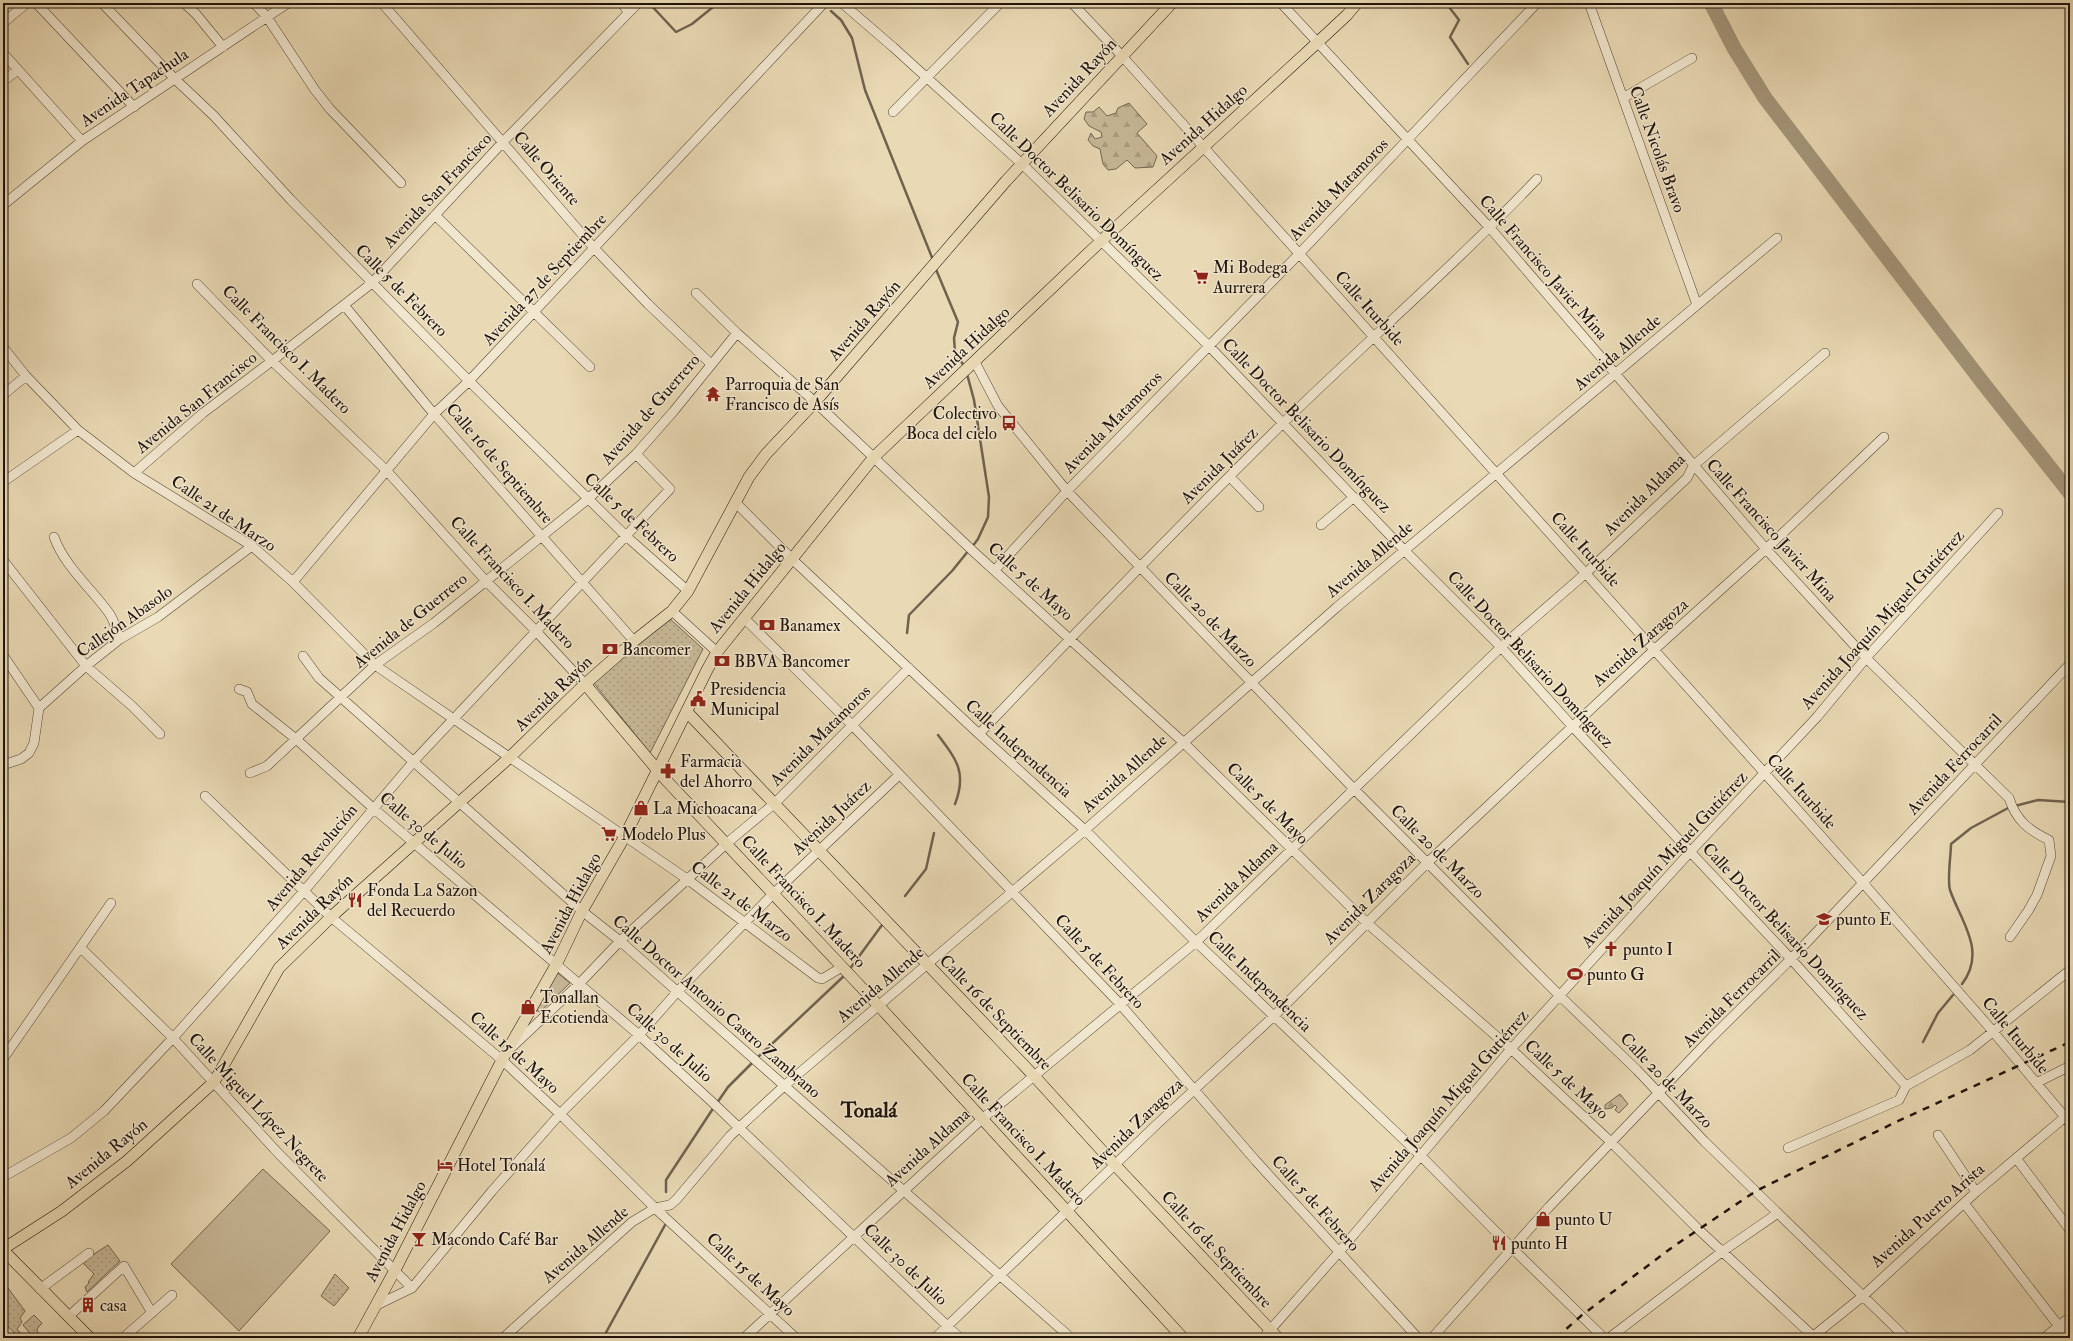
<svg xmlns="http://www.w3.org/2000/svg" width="2073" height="1341" viewBox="0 0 2073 1341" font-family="'IM FELL Double Pica',serif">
<defs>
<pattern id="forest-firs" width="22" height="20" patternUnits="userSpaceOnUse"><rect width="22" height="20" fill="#c7b897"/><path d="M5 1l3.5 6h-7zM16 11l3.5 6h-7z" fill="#aa9d81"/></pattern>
<pattern id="park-dots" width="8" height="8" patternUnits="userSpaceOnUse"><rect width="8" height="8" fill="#c7b897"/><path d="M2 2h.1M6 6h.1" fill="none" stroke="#aa9d81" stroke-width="1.8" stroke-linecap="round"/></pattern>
</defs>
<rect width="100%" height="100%" fill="#e9d9b4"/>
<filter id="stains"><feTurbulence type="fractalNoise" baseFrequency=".005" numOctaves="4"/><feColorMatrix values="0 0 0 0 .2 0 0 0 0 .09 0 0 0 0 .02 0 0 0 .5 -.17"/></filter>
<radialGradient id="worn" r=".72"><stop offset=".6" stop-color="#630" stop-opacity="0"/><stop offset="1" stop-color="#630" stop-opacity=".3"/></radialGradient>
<path fill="url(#forest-firs)" stroke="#736652" d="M1129 103 1147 124 1137 133 1157 156 1153 167 1135 168 1127 160 1116 169 1108 170 1103 164 1100 149 1093 146 1088 140 1091 133 1095 139 1102 137 1101 132 1089 126 1084 119 1086 112H1093L1099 107 1107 116 1116 113 1118 108Z
M1620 1094 1628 1104 1619 1113 1615 1110 1617 1107 1615 1105 1612 1108 1605 1109V1105Z"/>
<path fill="url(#park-dots)" stroke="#736652" d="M668 617 703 649 650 753 593 682Z
M108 1245 120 1261 87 1292 85 1287 89 1283 88 1282 94 1274 82 1262Z
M335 1274 349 1288 334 1306 321 1296Z
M5 1284 25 1311 20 1318 22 1322 17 1329 25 1338H20L3 1322 7 1317 3 1313V1302L7 1298 3 1293V1285Z
M34 1315 42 1323 37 1329 38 1333 34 1338 23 1325Z"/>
<path fill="#c7b897" stroke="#736652" d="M555 971 570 983 540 1012 536 1010Z
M263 1169 330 1231 239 1331 171 1264Z"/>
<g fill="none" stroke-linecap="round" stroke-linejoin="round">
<path stroke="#6f624f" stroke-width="2.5" d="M649 3 676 32 692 24 718 3
M1446 3 1459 20 1450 37 1468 64
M831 11 841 20 852 38 865 90 933 260
M935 267 958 322 954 338 955 352 964 366
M967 374 974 400 989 497 988 517 978 539 972 547
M907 633 909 615 952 571 969 550
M938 735C957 760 967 773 955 804
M2015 806 2038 800 2070 802
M905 896 926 869 934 833
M849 970 882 925
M1962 984C1987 951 1961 922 1950 890 1947 879 1951 855 1951 844L1971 828 2010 807
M1923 1042 1938 1013 1953 995
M757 1058 845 975
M717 1103 728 1087 753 1062
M666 1192V1180L714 1107
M603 1338 665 1225"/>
<path stroke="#a4967b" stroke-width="15" d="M1711 3 1734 48 1765 98 1983 383 2070 493"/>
<defs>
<path id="minor" d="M36 3 134 107
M102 3 176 80 214 116 291 200 469 381 626 536 688 591
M184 3 196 14 223 47
M254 3 267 17 315 90 330 109 401 183
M382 3 594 248 648 304 711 364
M622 3 628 12
M842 3 893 47 1022 164 1209 346 1404 550 1501 647 1572 726 1791 959 1906 1086
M1072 3 1122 56 1864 884 1984 1021 2070 1123
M1281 3 1490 228 1766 549 1866 658 2009 798C2016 820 2028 830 2049 840L2051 856 2037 895 2028 911 2010 937
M1589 3 1697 305
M3 23 27 3
M3 53 82 141
M3 81 18 70
M1623 98 1692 58
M893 112 1000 3
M3 205 82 141 288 3
M435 215 590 367
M197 284 272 361 386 470 485 580 535 630 585 684
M696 293 737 333 815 402 975 553 1183 742 1367 923 1511 1049 1611 1142 1698 1229 1815 1338
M344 305 434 414 634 641
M3 347 26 376 78 430 134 473 252 546 293 582 375 665 687 879 818 978 822 979 842 967
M975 362 998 406 1067 491 1353 788 1560 996 1637 1070 1704 1141 1906 1338
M3 395 26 376
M134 473 203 413 272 361 372 283 503 142 638 3
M1230 477 1259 507
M3 482 78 430
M735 502 792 559 979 734 1085 830 1196 942 1420 1155 1513 1249 1604 1338
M1321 525 1354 497
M54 537C65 567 91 588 109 613 114 620 117 631 120 639
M3 560 86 666 132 706 160 734
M995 570 1067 491 1299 254 1537 3
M293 582 434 414 469 381 824 3
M672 611 717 652
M744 618 852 725 1120 1004 1256 1161 1418 1338
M3 655 39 708
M303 656 319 678 582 911 620 941 1071 1338
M239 689 247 692 252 704 296 739 373 808 639 1035 711 1101 960 1338
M979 734C1079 629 1180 525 1283 423 1367 341 1456 264 1537 179
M3 765 21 759 29 753 34 743 39 708 86 666 120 639 158 617 252 546
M250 773 267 766 375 665 434 623 588 499 636 454 673 412 737 333
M205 796 331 917 502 1060 560 1114 658 1211 796 1338
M81 948 173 1038 278 1153 412 1288
M512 1047 579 984 620 941 727 843 775 803 909 668
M3 1059 111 903
M2036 1083 2070 1066
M1938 1135 1976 1192
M1788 1148 1899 1100 1906 1086 1970 1050 2070 970
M2016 1158 2070 1230
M3 1177 71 1138 104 1111 173 1038 304 891 414 761 670 489 636 454
M1964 1203 2068 1338
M40 1289 89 1253
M375 1306 412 1288 492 1191 560 1114 639 1035 677 992 773 894 899 775
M68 1317 124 1266 152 1313
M123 1338 172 1295
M503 1338 632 1222 655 1208 670 1205 676 1200 730 1136 784 1086 1085 830 1337 607 1777 238
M744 1338 982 1119 1196 942 1501 647 1586 573 1687 478 1693 466 1825 353
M935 1338 1155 1126 1274 1016 1427 863 1654 650 1766 549 1884 437
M1263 1338 1339 1252 1511 1049 1691 851 1817 717 1866 658 1998 513
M1432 1338 1549 1207 1712 1037 1791 959 2070 664
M1609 1338 1723 1251 1778 1213
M1811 1338 1863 1296 1976 1192 2065 1117
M2044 1338 2070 1317"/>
<path id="major" d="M585 684 665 779 879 1006 1183 1338
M687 712 1035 1077 1115 1165 1278 1338
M3 1249 62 1211 127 1161 214 1082 279 968 331 917 509 758 585 684 634 641 672 611 688 591 749 477 766 454 815 402 1006 181 1172 3
M3 1250 90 1338
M358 1338 394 1272 502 1060 556 965 582 911 625 836 707 670 717 652 874 457 1101 241 1318 42 1347 15 1357 3"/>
</defs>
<use href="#minor" stroke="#524536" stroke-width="10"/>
<use href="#major" stroke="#1f140c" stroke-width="12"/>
<use href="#minor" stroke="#f1e6ce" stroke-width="9"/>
<use href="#major" stroke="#e9d9b4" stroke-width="11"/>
<path stroke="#1f140c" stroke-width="2.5" stroke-dasharray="7 7" stroke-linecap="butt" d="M1556 1338 1582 1315 1674 1246 1756 1191 1896 1122 2070 1042"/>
</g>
<defs>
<symbol id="supermarket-bare" viewBox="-9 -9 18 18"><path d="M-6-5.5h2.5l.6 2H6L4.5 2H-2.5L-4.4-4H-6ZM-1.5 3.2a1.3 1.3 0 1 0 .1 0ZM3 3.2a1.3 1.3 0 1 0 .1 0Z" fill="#8f2418" stroke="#f1e6ce" stroke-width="2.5" paint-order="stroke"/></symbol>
<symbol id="temple-bare" viewBox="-9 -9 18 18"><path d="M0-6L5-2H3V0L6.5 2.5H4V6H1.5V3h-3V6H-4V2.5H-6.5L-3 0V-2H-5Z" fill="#8f2418" stroke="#f1e6ce" stroke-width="2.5" paint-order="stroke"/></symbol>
<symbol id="bus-bare" viewBox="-9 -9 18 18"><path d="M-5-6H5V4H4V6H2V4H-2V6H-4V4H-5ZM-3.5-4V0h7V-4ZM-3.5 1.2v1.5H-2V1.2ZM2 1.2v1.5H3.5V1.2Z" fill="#8f2418" stroke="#f1e6ce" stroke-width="2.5" paint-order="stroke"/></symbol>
<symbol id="bank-bare" viewBox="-9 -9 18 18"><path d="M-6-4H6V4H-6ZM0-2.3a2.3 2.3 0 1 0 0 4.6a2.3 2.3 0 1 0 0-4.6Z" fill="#8f2418" stroke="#f1e6ce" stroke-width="2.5" paint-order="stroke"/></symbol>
<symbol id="civic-bare" viewBox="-9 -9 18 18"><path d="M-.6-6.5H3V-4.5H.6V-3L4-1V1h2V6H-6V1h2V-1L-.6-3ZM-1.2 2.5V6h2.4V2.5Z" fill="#8f2418" stroke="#f1e6ce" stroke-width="2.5" paint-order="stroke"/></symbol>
<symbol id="pharmacy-bare" viewBox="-9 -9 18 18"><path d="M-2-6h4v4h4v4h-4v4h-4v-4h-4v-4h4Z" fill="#8f2418" stroke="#f1e6ce" stroke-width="2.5" paint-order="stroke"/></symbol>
<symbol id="shop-bare" viewBox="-9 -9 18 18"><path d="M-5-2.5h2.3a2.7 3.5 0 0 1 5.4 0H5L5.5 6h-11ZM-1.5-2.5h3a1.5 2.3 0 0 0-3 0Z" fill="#8f2418" stroke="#f1e6ce" stroke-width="2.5" paint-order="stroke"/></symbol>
<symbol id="restaurant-bare" viewBox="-9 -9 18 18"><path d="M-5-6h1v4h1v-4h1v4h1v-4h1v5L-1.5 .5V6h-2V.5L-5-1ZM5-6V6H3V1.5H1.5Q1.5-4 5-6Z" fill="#8f2418" stroke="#f1e6ce" stroke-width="2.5" paint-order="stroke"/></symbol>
<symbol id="school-bare" viewBox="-9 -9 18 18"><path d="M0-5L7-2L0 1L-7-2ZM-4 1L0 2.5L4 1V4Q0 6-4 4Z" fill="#8f2418" stroke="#f1e6ce" stroke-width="2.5" paint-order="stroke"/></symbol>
<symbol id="church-bare" viewBox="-9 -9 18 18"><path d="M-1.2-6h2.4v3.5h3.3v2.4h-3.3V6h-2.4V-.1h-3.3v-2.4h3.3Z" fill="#8f2418" stroke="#f1e6ce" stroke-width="2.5" paint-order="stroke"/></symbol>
<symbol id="stadium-bare" viewBox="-9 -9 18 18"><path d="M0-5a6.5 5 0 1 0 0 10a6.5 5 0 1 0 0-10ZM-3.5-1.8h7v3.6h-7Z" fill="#8f2418" stroke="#f1e6ce" stroke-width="2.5" paint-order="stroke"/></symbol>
<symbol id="hotel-bare" viewBox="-9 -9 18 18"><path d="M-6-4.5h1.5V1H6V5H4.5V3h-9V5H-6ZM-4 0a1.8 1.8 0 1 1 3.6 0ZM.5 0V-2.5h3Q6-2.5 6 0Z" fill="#8f2418" stroke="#f1e6ce" stroke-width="2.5" paint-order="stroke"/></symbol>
<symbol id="bar-bare" viewBox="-9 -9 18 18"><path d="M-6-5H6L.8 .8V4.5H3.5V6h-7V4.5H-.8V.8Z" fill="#8f2418" stroke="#f1e6ce" stroke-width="2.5" paint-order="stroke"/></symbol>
<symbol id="building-bare" viewBox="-9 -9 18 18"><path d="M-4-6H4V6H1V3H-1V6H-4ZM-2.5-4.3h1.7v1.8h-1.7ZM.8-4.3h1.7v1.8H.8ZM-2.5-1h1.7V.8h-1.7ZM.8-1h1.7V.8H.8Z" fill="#8f2418" stroke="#f1e6ce" stroke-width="2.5" paint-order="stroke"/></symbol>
</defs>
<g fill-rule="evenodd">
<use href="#supermarket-bare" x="1190" y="266" width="22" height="22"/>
<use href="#temple-bare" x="702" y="383" width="22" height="22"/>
<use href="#bus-bare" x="998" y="412" width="22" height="22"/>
<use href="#bank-bare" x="756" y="614" width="22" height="22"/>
<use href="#bank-bare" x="599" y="638" width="22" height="22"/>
<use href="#bank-bare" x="711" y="650" width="22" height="22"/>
<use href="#civic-bare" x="687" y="688" width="22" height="22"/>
<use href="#pharmacy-bare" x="657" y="760" width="22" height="22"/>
<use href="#shop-bare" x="630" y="797" width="22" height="22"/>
<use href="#supermarket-bare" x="598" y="823" width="22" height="22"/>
<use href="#restaurant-bare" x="344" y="889" width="22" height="22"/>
<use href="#school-bare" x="1813" y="908" width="22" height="22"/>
<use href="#church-bare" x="1600" y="938" width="22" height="22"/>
<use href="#stadium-bare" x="1564" y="963" width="22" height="22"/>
<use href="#shop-bare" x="517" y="996" width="22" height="22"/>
<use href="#hotel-bare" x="434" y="1154" width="22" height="22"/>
<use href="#shop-bare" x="1532" y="1208" width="22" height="22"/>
<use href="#bar-bare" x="408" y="1228" width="22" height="22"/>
<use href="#restaurant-bare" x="1488" y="1232" width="22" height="22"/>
<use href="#building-bare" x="77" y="1294" width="22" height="22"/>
</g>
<g text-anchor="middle" stroke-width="3" stroke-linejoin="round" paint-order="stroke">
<g font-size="17" fill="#1f140c" stroke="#f1e6ce">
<text transform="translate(1079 77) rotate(-47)" y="6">Avenida Rayón</text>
<text transform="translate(134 87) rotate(-34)" y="6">Avenida Tapachula</text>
<text transform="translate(1203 124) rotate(-42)" y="6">Avenida Hidalgo</text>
<text transform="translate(1658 149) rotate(70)" y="6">Calle Nicolás Bravo</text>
<text transform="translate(547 168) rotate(49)" y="6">Calle Oriente</text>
<text transform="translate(1338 189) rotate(-46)" y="6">Avenida Matamoros</text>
<text transform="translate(437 190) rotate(-47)" y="6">Avenida San Francisco</text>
<text transform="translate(1077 196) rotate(44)" y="6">Calle Doctor Belisario Domínguez</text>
<text transform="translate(1544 267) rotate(49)" y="6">Calle Francisco Javier Mina</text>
<text transform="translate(544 279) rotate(-47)" y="6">Avenida 27 de Septiembre</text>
<text transform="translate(402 290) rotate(45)" y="6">Calle 5 de Febrero</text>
<text transform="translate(1370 308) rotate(48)" y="6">Calle Iturbide</text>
<text transform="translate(864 320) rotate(-49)" y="6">Avenida Rayón</text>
<text transform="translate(966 347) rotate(-43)" y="6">Avenida Hidalgo</text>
<text transform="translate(287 349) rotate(45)" y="6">Calle Francisco I. Madero</text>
<text transform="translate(1617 352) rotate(-40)" y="6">Avenida Allende</text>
<text transform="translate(196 402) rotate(-39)" y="6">Avenida San Francisco</text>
<text transform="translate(650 409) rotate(-49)" y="6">Avenida de Guerrero</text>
<text transform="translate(1112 422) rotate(-46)" y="6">Avenida Matamoros</text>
<text transform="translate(1307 425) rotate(46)" y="6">Calle Doctor Belisario Domínguez</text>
<text transform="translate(500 463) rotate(49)" y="6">Calle 16 de Septiembre</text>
<text transform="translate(1219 465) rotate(-45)" y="6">Avenida Juárez</text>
<text transform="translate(1644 494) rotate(-45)" y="6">Avenida Aldama</text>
<text transform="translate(224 513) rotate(34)" y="6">Calle 21 de Marzo</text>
<text transform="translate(632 517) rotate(43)" y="6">Calle 5 de Febrero</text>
<text transform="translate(1772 530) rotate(48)" y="6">Calle Francisco Javier Mina</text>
<text transform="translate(1586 549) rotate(48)" y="6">Calle Iturbide</text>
<text transform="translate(1369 559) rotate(-40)" y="6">Avenida Allende</text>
<text transform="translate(1031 581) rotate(42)" y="6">Calle 5 de Mayo</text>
<text transform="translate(513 582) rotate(47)" y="6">Calle Francisco I. Madero</text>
<text transform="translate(747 587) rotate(-51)" y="6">Avenida Hidalgo</text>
<text transform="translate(1211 619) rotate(46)" y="6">Calle 20 de Marzo</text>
<text transform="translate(1882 619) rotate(-48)" y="6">Avenida Joaquín Miguel Gutiérrez</text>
<text transform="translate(410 620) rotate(-39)" y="6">Avenida de Guerrero</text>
<text transform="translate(124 621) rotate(-35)" y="6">Callejón Abasolo</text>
<text transform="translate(1640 642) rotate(-42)" y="6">Avenida Zaragoza</text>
<text transform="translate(1531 659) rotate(47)" y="6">Calle Doctor Belisario Domínguez</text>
<text transform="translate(553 693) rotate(-44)" y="6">Avenida Rayón</text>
<text transform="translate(820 735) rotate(-45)" y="6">Avenida Matamoros</text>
<text transform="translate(1019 748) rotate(42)" y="6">Calle Independencia</text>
<text transform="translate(1954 764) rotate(-47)" y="6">Avenida Ferrocarril</text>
<text transform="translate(1124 773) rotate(-42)" y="6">Avenida Allende</text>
<text transform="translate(1802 791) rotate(48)" y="6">Calle Iturbide</text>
<text transform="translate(1268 803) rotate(45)" y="6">Calle 5 de Mayo</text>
<text transform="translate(831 817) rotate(-43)" y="6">Avenida Juárez</text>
<text transform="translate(424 830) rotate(40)" y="6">Calle 30 de Julio</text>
<text transform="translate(1438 851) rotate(45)" y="6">Calle 20 de Marzo</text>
<text transform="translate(311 857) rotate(-50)" y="6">Avenida Revolución</text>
<text transform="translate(1664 859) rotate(-47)" y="6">Avenida Joaquín Miguel Gutiérrez</text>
<text transform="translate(1236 881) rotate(-44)" y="6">Avenida Aldama</text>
<text transform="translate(1369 898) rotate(-45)" y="6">Avenida Zaragoza</text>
<text transform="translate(742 901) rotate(37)" y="6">Calle 21 de Marzo</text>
<text transform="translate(804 901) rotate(47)" y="6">Calle Francisco I. Madero</text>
<text transform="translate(570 903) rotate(-62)" y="6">Avenida Hidalgo</text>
<text transform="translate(314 911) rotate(-44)" y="6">Avenida Rayón</text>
<text transform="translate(1786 931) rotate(47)" y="6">Calle Doctor Belisario Domínguez</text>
<text transform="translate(1100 961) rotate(47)" y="6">Calle 5 de Febrero</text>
<text transform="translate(1260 981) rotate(44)" y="6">Calle Independencia</text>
<text transform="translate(880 984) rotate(-40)" y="6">Avenida Allende</text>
<text transform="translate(1731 998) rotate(-45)" y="6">Avenida Ferrocarril</text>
<text transform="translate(717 1006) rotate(41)" y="6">Calle Doctor Antonio Castro Zambrano</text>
<text transform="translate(996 1012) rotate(46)" y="6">Calle 16 de Septiembre</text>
<text transform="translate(2016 1035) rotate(50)" y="6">Calle Iturbide</text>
<text transform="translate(670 1042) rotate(42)" y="6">Calle 30 de Julio</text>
<text transform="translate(515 1052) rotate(42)" y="6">Calle 15 de Mayo</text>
<text transform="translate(1567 1079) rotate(43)" y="6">Calle 5 de Mayo</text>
<text transform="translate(1667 1080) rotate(46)" y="6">Calle 20 de Marzo</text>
<text transform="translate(1448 1100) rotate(-49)" y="6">Avenida Joaquín Miguel Gutiérrez</text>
<text transform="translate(259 1107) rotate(47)" y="6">Calle Miguel López Negrete</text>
<text transform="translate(1136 1123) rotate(-44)" y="6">Avenida Zaragoza</text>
<text transform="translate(1024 1139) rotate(47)" y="6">Calle Francisco I. Madero</text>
<text transform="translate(927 1147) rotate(-42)" y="6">Avenida Aldama</text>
<text transform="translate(106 1153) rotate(-39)" y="6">Avenida Rayón</text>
<text transform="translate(1316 1203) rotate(48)" y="6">Calle 5 de Febrero</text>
<text transform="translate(1927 1215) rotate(-42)" y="6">Avenida Puerto Arista</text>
<text transform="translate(395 1231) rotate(-62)" y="6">Avenida Hidalgo</text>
<text transform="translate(585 1244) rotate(-41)" y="6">Avenida Allende</text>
<text transform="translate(1217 1249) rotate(47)" y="6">Calle 16 de Septiembre</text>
<text transform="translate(906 1264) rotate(44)" y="6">Calle 30 de Julio</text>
<text transform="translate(751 1274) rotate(43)" y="6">Calle 15 de Mayo</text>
</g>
<g font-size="17" fill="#1f140c" stroke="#f1e6ce" text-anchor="start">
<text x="1213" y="273">Mi Bodega<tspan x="1213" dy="20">Aurrera</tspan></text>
<text x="725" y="390">Parroquia de San<tspan x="725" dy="20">Francisco de Asís</tspan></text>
<text x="997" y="419" text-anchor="end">Colectivo<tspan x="997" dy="20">Boca del cielo</tspan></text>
<text x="779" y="631">Banamex</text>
<text x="622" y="655">Bancomer</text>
<text x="734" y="667">BBVA Bancomer</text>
<text x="710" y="695">Presidencia<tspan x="710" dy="20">Municipal</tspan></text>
<text x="680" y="767">Farmacia<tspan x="680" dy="20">del Ahorro</tspan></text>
<text x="653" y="814">La Michoacana</text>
<text x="621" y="840">Modelo Plus</text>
<text x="367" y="896">Fonda La Sazon<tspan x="367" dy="20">del Recuerdo</tspan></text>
<text x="1836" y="925">punto E</text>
<text x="1623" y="955">punto I</text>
<text x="1587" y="980">punto G</text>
<text x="540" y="1003">Tonallan<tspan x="540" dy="20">Ecotienda</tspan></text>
<text x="457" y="1171">Hotel Tonalá</text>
<text x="1555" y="1225">punto U</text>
<text x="431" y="1245">Macondo Café Bar</text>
<text x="1511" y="1249">punto H</text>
<text x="100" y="1311">casa</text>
</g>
<g font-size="21" font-weight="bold" fill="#1f140c" stroke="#f1e6ce">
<text x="869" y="1117">Tonalá</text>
</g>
</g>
<rect width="2073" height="1341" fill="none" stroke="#e9d9b4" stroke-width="16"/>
<rect x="4" y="4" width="2065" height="1333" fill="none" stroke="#1f140c" stroke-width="2"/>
<rect x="8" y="8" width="2057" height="1325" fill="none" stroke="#1f140c"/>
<rect width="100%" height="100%" filter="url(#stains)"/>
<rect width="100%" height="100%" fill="url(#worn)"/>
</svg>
